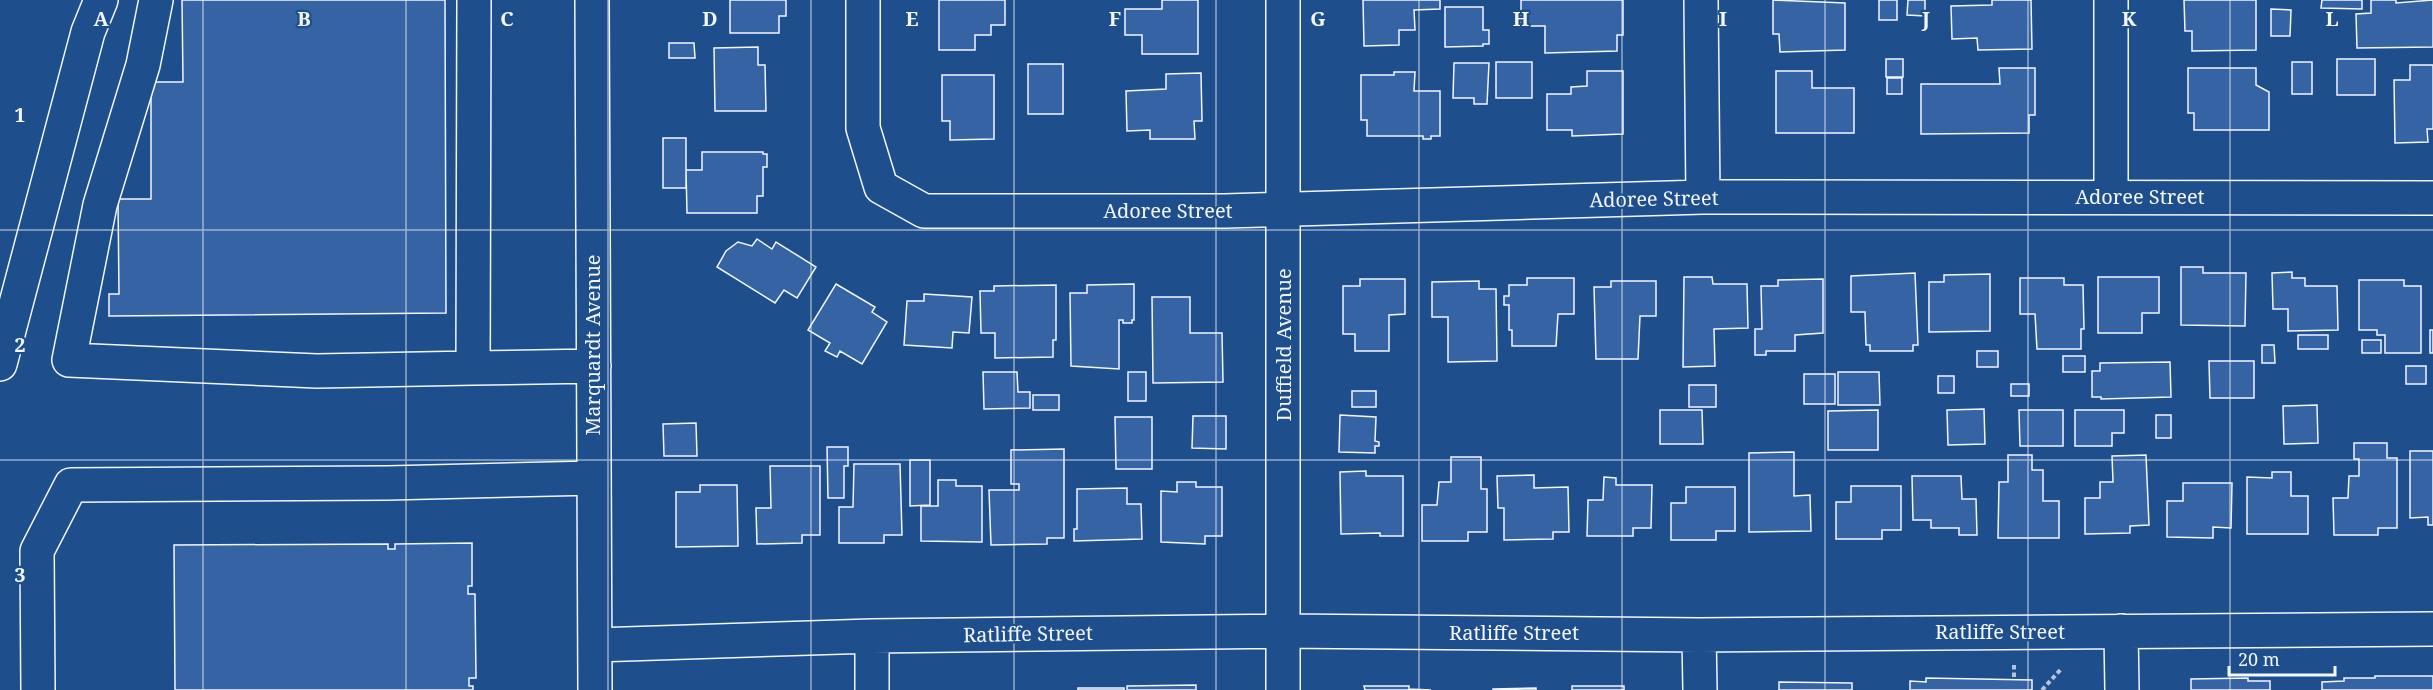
<svg xmlns="http://www.w3.org/2000/svg" width="2433" height="690" viewBox="0 0 2433 690" font-family="'Noto Serif',serif">
<rect width="100%" height="100%" fill="#1f4e8c"/>
<path fill="#3563a3" stroke="#f2f6ff" stroke-width="1.5" d="M182 0H445L446 313 109 316V294H119L118 199H151V82H183Z
M730 0H786V16H779V33H730Z
M939 0H1005V25H991V35H975V50H939Z
M1162 0H1198V54H1142V35H1125V9H1162Z
M1363 0H1440V9L1414 10 1415 30H1399V45L1364 46Z
M1521 0H1623V35H1617V51L1545 53V26H1521Z
M1773 0 1845 3V50L1780 52 1779 34H1773Z
M1879 0H1897V20H1879Z
M1908 0H1925V16L1907 15Z
M1992 0H2031L2032 49 1978 50 1977 38 1952 39 1951 6 1992 5Z
M2184 0H2256V50L2192 51V31H2185Z
M2322 0H2362V9L2321 8Z
M2371 0H2396V3L2433 0V47L2357 48 2356 14 2371 13Z
M1445 7H1483V30H1489V44H1483V46L1445 47Z
M2271 9 2291 10 2290 36H2271Z
M669 43H694L695 58H669Z
M758 47V65H765L766 111H715L714 48Z
M1886 59H1903V77H1886Z
M2337 59H2375V95H2337Z
M1496 62H1532V98H1496Z
M2292 62H2312V94H2292Z
M1454 63H1489L1487 104H1474V98H1453Z
M1028 64H1063V114H1028Z
M2410 65H2433V129H2427L2428 142 2395 143 2394 80H2410Z
M1999 68H2035V115H2029V133L1921 134V84H2000Z
M2188 68H2256V85L2269 92V130H2194V113H2188Z
M1587 71H1623V134L1572 136V130H1547V94H1571V87L1587 86Z
M1776 71H1812V88H1854V133H1776Z
M1394 72H1415L1414 91H1440V136H1431V139H1423V136H1367V120H1361V75H1394Z
M1201 73 1202 121H1194L1195 139H1150V130L1127 131 1126 91 1166 89V74Z
M942 75H994V139L950 140V121H942Z
M1887 78H1902V94H1887Z
M663 138H686V188H663Z
M702 152H763V154H767V167H763V196H757V213H687L686 170H702Z
M757 239 772 249 776 242 816 267 797 298 784 290 775 303 717 267 726 251 738 242 752 246Z
M2181 267H2203V273H2246L2245 326 2181 325Z
M2292 272V278H2305V286H2337L2338 330 2288 331V309H2273L2272 273Z
M1915 273 1918 345H1913V351H1870V345H1866L1865 312H1851V276Z
M1990 274V331L1929 332V282H1944V275Z
M1684 277H1712L1713 284H1747L1748 328 1714 329 1715 366 1683 367Z
M2098 277H2159V313H2142V333H2098Z
M1527 278H1574V314H1558L1556 346H1512V330H1509V305H1504V296H1509V285H1527Z
M2020 278H2064V285H2083L2084 329H2081V349H2037L2035 314H2020Z
M1360 279H1405V314L1389 315V351H1355V334H1343V286H1360Z
M1823 279V333L1795 335V351H1766V355H1755V329H1762L1761 286H1778V280Z
M2359 280H2404V286H2421V353H2385V335H2377V330H2359Z
M1479 281V289H1496L1497 361 1448 362V317H1432V282Z
M1611 281H1656V316H1640L1638 359H1596L1594 287H1611Z
M836 284 875 307 872 312 887 322 862 364 840 351 837 357 825 351 830 343 808 330Z
M1134 284V320H1132V323H1123V320H1119V369L1071 366 1070 293H1087V285Z
M1056 285V340H1053V357L995 358V333H981L980 291H994V286Z
M924 294 972 297 969 333 953 332 952 348 904 345 907 301H924Z
M1152 297H1190V333H1222L1223 382 1153 383Z
M2430 330H2433V353H2430Z
M2298 335H2328V349H2298Z
M2362 340H2381V353H2362Z
M2262 345H2274L2275 363H2262Z
M1977 351H1998V367H1977Z
M2063 356H2085V372H2063Z
M2209 361H2254V398H2210Z
M2170 362 2171 397 2101 399V397H2092V371H2100V363Z
M2406 366H2426V384H2406Z
M983 372H1017L1018 392H1030V408L984 409Z
M1128 372H1146V401H1128Z
M1838 372H1879L1880 405H1838Z
M1804 374H1835V404H1804Z
M1938 376H1954V393H1938Z
M2011 384H2029V396H2011Z
M1689 385H1716V407H1689Z
M1352 391H1376V407H1352Z
M1033 395H1059V410H1033Z
M2317 405 2318 443 2284 444 2283 406Z
M1984 409 1985 444 1948 445 1947 410Z
M1660 410H1702L1703 444H1660Z
M1878 410V450H1828V411Z
M2019 410H2063V446H2020Z
M2075 410H2124V433H2112V446H2075Z
M1340 415 1376 417 1375 441 1379 442V446H1375V453L1339 452Z
M2156 415H2171V438H2156Z
M1193 416H1226V449L1192 448Z
M1115 417H1152V469H1116Z
M696 423 697 456H664L663 424Z
M2354 443H2387V458H2397V528H2378V535H2334L2333 498H2348L2349 476H2359V459H2354Z
M827 447H848V466H844V498H828Z
M1064 449V538H1047V544L991 545 989 490H1019V484H1011V450Z
M2410 451H2433V525H2428V517L2410 518Z
M1794 452V496L1810 495 1811 531 1749 532V453Z
M2008 455H2032V470H2043V501H2059V538H1998L1999 482H2008Z
M2146 455 2149 525 2130 526V533L2085 534V498H2100V482H2113L2112 456Z
M1451 457H1481V489H1487V532H1468V541H1422V505H1437L1439 482H1451Z
M910 460H930V505L910 506Z
M854 464H900L902 535H884V543H839V507H853Z
M770 466H820V535H802V543L757 544 756 508H771Z
M1366 471V476H1403V536H1380V533L1341 534 1340 472Z
M2272 472H2291V496H2308V534H2247V477L2272 478Z
M1534 475V488L1568 487 1569 532H1553V539L1504 540V508H1498L1497 476Z
M1912 476H1961L1962 499H1976L1977 535H1959V528H1931V520H1913Z
M1604 477 1616 478V485H1652L1651 528H1633V536H1587L1588 500H1603Z
M938 480H956V486H982V542L921 541V506H938Z
M1177 482H1196V487H1222V536H1205V544L1161 542V491L1177 492Z
M2183 483H2232L2231 528 2213 527V538L2167 537V501H2183Z
M700 485H737L738 546 676 547V492H700Z
M1851 486H1901V530H1882V539H1836V502H1851Z
M1686 487H1735V531H1716V540H1671V503H1686Z
M1127 488V504H1141L1142 539 1074 541V529H1077V489Z
M472 543V586H468V594H475L476 678H469V686H473V690H175L174 545 388 544V549H395V544Z
M2375 676H2433V690H2322V682L2344 681V678H2375Z
M1926 678 2032 680V690H1910V681L1926 682Z
M2248 678V681H2270V690H2191V679Z
M1779 682 1852 683V690H1779Z
M1196 685V690H1127V686Z
M1364 686H1409V689L1431 690H1365Z
M1572 686H1624V690H1572Z
M1078 688H1124V690H1078Z
M1536 688V690H1493V689Z"/>
<g fill="none" stroke-linecap="round" stroke-linejoin="round">
<defs>
<path id="minor" d="M156 0 143 65 100 205 69 360 317 371 473 368
M474 0 473 368 594 366
M592 0 595 690
M863 0V128L881 187 924 211H1225L1703 197 2433 198
M1701 0 1703 197
M2111 0V196
M0 364 88 32 101 0
M2121 631 2122 690
M1699 635 1700 690
M872 636V690
M595 645 872 636 1283 631 1699 635 2433 629
M38 690 37 551 71 485 388 483 594 478
M1283 690V0"/>
</defs>
<use href="#minor" stroke="#f2f6ff" stroke-width="36"/>
<path stroke="#b3c4dc" stroke-width="4" stroke-dasharray="4.5 3" stroke-linecap="butt" d="M2014 665V679
M2042 690 2062 668"/>
<use href="#minor" stroke="#1f4e8c" stroke-width="33"/>
</g>
<path fill="none" stroke="#f2f6ff" stroke-width="1.5" stroke-opacity="0.55" d="M203 0V690M406 0V690M608 0V690M811 0V690M1014 0V690M1216 0V690M1419 0V690M1622 0V690M1825 0V690M2028 0V690M2230 0V690M0 230H2433M0 460H2433"/>
<g text-anchor="middle" stroke-width="4.5" stroke-linejoin="round" paint-order="stroke">
<g font-size="20" fill="#f2f6ff" stroke="#1f4e8c">
<text x="2140" y="204">Adoree Street</text>
<text transform="translate(1654 199) rotate(-1)" y="7">Adoree Street</text>
<text x="1168" y="218">Adoree Street</text>
<text transform="translate(593 345) rotate(-90)" y="7">Marquardt Avenue</text>
<text transform="translate(1284 345) rotate(-90)" y="7">Duffield Avenue</text>
<text x="2000" y="639">Ratliffe Street</text>
<text x="1514" y="640">Ratliffe Street</text>
<text transform="translate(1028 634) rotate(-1)" y="7">Ratliffe Street</text>
</g>
</g>
<g font-size="20" text-anchor="middle" font-weight="bold" fill="#f2f6ff" stroke="#1f4e8c" stroke-width="4.5" stroke-linejoin="round" paint-order="stroke">
<text x="101" y="26">A</text>
<text x="304" y="26">B</text>
<text x="507" y="26">C</text>
<text x="710" y="26">D</text>
<text x="912" y="26">E</text>
<text x="1115" y="26">F</text>
<text x="1318" y="26">G</text>
<text x="1521" y="26">H</text>
<text x="1723" y="26">I</text>
<text x="1926" y="26">J</text>
<text x="2129" y="26">K</text>
<text x="2332" y="26">L</text>
<text x="20" y="122">1</text>
<text x="20" y="352">2</text>
<text x="20" y="582">3</text>
</g>
<path d="M2229 666v9h106v-9" fill="none" stroke="#f2f6ff" stroke-width="3"/>
<text x="2238" y="666" font-size="18" fill="#f2f6ff" stroke="#1f4e8c" stroke-width="4.5" paint-order="stroke">20 m</text>
</svg>
